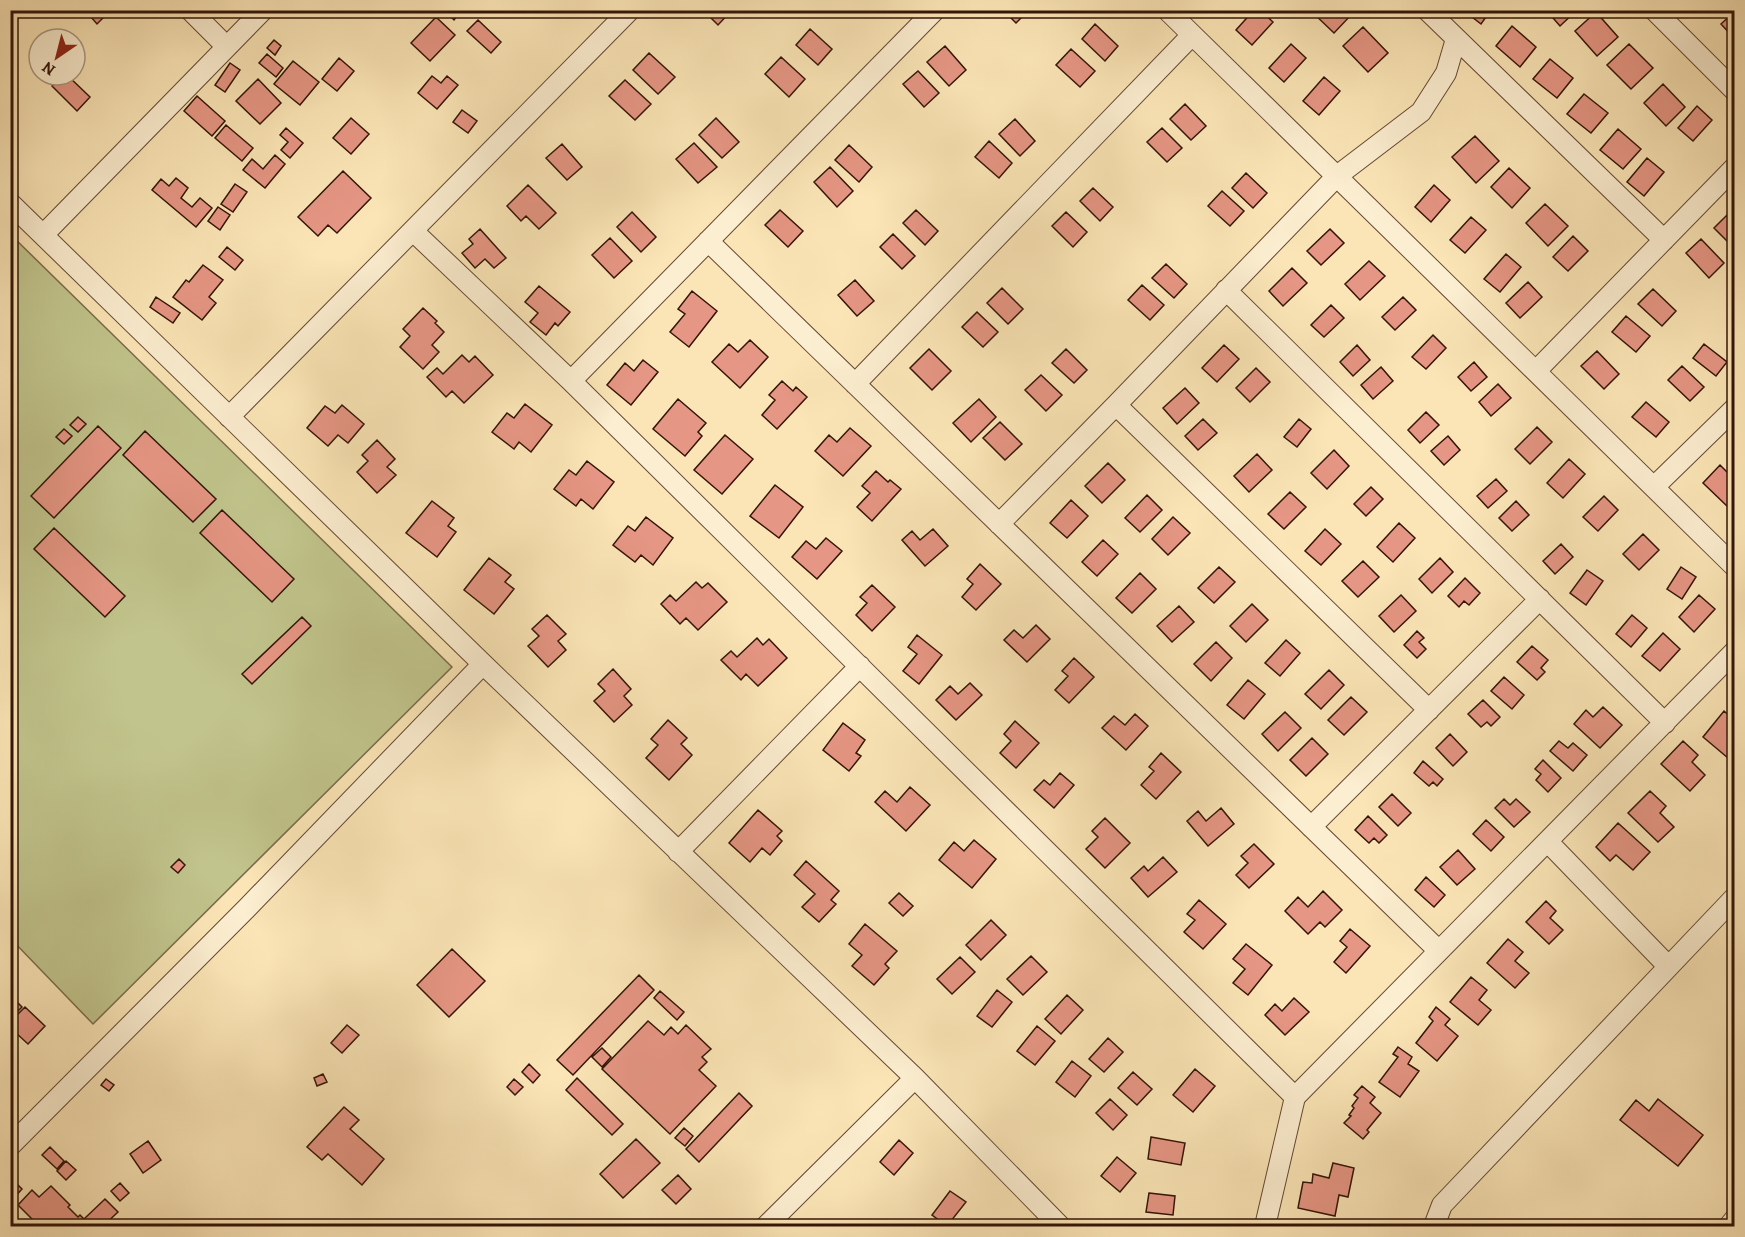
<svg xmlns="http://www.w3.org/2000/svg" width="1745" height="1237" viewBox="0 0 1745 1237" font-family="Alegreya,serif">
<rect width="100%" height="100%" fill="#fbe5b6"/>
<filter id="stains"><feTurbulence type="fractalNoise" baseFrequency=".00333" numOctaves="4"/><feColorMatrix values="0 0 0 0 .2 0 0 0 0 .09 0 0 0 0 .02 0 0 0 .5 -.17"/></filter>
<radialGradient id="worn" r=".72"><stop offset=".6" stop-color="#630" stop-opacity="0"/><stop offset="1" stop-color="#630" stop-opacity=".3"/></radialGradient>
<path fill="#c1c48c" stroke="#7a6c4a" stroke-width="1.5" d="M10 234 452 667 93 1024 11 939Z"/>
<path fill="#e69684" stroke="#331407" stroke-width="1.5" d="M85 10H111L97 24Z
M444 10H462L454 20Z
M703 10H732L718 25Z
M1003 10H1029L1016 23Z
M1254 10H1260L1273 22 1252 45 1236 30Z
M1349 10 1352 14 1334 33 1311 11Z
M1463 10H1491L1481 24Z
M1546 10H1577L1560 26Z
M1596 12 1618 37 1597 56 1575 31Z
M1734 12V38L1721 24Z
M436 17 455 35 430 61 411 43Z
M478 20 501 42 491 53 467 31Z
M1095 24 1118 46 1105 61 1082 39Z
M1512 26 1536 47 1520 67 1496 46Z
M1363 27 1388 53 1368 72 1343 46Z
M810 29 832 49 818 65 796 45Z
M274 40 281 46 275 55 267 48Z
M1291 44 1306 58 1284 82 1269 68Z
M1629 44 1653 68 1631 89 1607 65Z
M945 46 966 70 949 86 927 62Z
M1071 49 1095 71 1080 87 1056 65Z
M649 53 675 77 658 94 633 70Z
M267 54 283 68 276 77 259 63Z
M781 57 805 79 789 97 765 74Z
M339 58 354 71 337 91 322 79Z
M1550 59 1573 78 1557 98 1533 79Z
M293 61 319 82 300 105 274 84Z
M230 63 240 70 225 92 215 85Z
M918 71 939 93 924 107 903 84Z
M63 75H67L90 97 77 111 52 86Z
M432 76 441 83 447 76 458 85 437 109 418 93Z
M1324 77 1340 91 1319 115 1303 101Z
M258 79 281 103 260 124 236 101Z
M625 80 651 104 635 120 609 96Z
M1663 84 1685 107 1666 126 1644 103Z
M1584 94 1608 113 1591 133 1567 114Z
M197 96 225 121 212 136 184 111Z
M1185 104 1206 126 1191 140 1170 119Z
M1697 106 1712 120 1693 141 1678 128Z
M462 110 477 121 468 133 453 122Z
M351 118 369 134 351 154 333 138Z
M716 118 739 142 722 158 699 135Z
M1015 119 1035 141 1020 156 999 134Z
M226 125 253 148 242 161 215 138Z
M286 128 303 143 290 158 281 150 288 142 280 135Z
M1162 128 1182 148 1167 162 1147 142Z
M1618 129 1641 149 1623 169 1600 150Z
M1475 136 1499 161 1476 183 1452 157Z
M989 141 1012 163 999 178 975 157Z
M694 143 717 167 698 183 676 159Z
M562 144 582 167 567 180 546 158Z
M849 145 872 167 859 182 835 160Z
M275 155 285 164 265 188 243 170 252 159 263 169Z
M1647 158 1664 172 1644 196 1627 182Z
M830 167 853 191 837 207 814 182Z
M1509 168 1530 188 1512 208 1491 187Z
M343 171 371 198 337 233 328 225 318 236 298 217Z
M1246 173 1267 193 1253 208 1232 188Z
M176 178 188 188 181 198 192 207 200 198 212 208 196 227 152 190 161 179 169 186Z
M235 184 247 192 233 212 221 204Z
M528 185 556 213 539 229 526 216 521 221 507 206Z
M1434 185 1450 200 1431 222 1415 207Z
M1093 188 1113 207 1100 221 1080 201Z
M1222 191 1244 211 1230 226 1208 206Z
M1545 204 1568 226 1548 246 1526 223Z
M218 207 230 215 220 230 208 221Z
M780 210 803 231 788 247 765 225Z
M916 210 938 231 925 245 903 223Z
M632 212 656 237 641 252 617 227Z
M1066 212 1087 232 1073 247 1052 226Z
M1727 215 1734 223V248L1714 228Z
M1471 217 1486 230 1465 253 1450 240Z
M480 229 506 258 494 268 485 259 475 268 462 253 473 244 469 239Z
M1330 229 1344 243 1321 265 1307 251Z
M893 234 915 256 902 269 880 247Z
M1573 236 1588 251 1568 271 1553 257Z
M610 238 632 261 614 278 592 255Z
M1701 239 1724 263 1709 278 1686 253Z
M227 247 243 260 235 270 219 257Z
M1506 254 1521 267 1500 292 1484 279Z
M1369 261 1385 276 1360 300 1345 284Z
M1166 264 1187 284 1174 298 1152 278Z
M203 265 223 280 209 297 216 303 202 320 173 297 186 280 189 282Z
M1292 268 1307 283 1283 306 1269 291Z
M855 280 874 301 857 316 838 295Z
M1528 282 1542 297 1520 318 1506 303Z
M1142 285 1164 305 1150 320 1128 300Z
M539 286 570 312 558 326 555 323 546 335 530 322 538 313 525 302Z
M1002 288 1023 309 1008 324 987 303Z
M1653 289 1676 311 1662 326 1638 304Z
M692 291 717 311 689 347 670 332 685 314 678 309Z
M156 297 180 313 173 323 150 307Z
M1403 297 1416 310 1395 330 1382 317Z
M1331 305 1344 318 1324 337 1311 325Z
M423 308 437 321 435 323 444 332 432 345 439 352 423 369 400 347 410 336 403 329Z
M977 312 998 332 983 347 962 327Z
M1626 316 1650 336 1636 352 1612 332Z
M1433 335 1446 348 1426 369 1412 357Z
M750 340 768 357 740 388 712 362 729 344 738 352Z
M1704 344 1727 362 1716 376 1693 358Z
M1224 345 1239 359 1217 382 1202 368Z
M1357 345 1370 360 1353 376 1340 362Z
M929 349 951 371 932 390 910 368Z
M1066 349 1087 370 1074 383 1052 363Z
M1597 351 1619 374 1604 389 1581 366Z
M462 355 469 362 475 356 493 375 464 403 452 391 446 397 427 377 437 368 443 374Z
M643 360 658 372 631 405 607 385 625 363 634 371Z
M1474 362 1487 377 1471 391 1458 377Z
M1682 366 1704 387 1690 401 1668 380Z
M1381 367 1393 381 1373 399 1361 385Z
M1256 368 1270 382 1250 402 1236 388Z
M1041 375 1062 395 1046 411 1025 390Z
M782 381 793 391 796 387 807 397 777 429 762 415 775 400 769 395Z
M1498 384 1511 398 1491 416 1479 402Z
M1185 388 1199 403 1177 424 1163 408Z
M678 399 706 423 698 432 702 436 685 456 653 429Z
M979 399 996 417 971 442 953 423Z
M1646 402 1669 422 1656 437 1632 417Z
M525 404 552 425 531 452 519 442 514 449 492 432 507 413 514 418Z
M342 405 364 424 348 443 338 435 328 446 307 428 325 406 335 413Z
M1426 412 1439 425 1420 443 1408 430Z
M78 417 86 424 78 432 70 425Z
M1203 419 1217 433 1198 450 1185 436Z
M1299 419 1311 429 1297 447 1284 437Z
M1000 422 1022 444 1005 460 983 438Z
M98 426 121 448 54 518 31 496Z
M1537 427 1552 442 1530 464 1515 449Z
M850 428 871 446 843 476 815 451 829 435 837 442Z
M64 429 72 436 64 444 56 437Z
M145 431 216 499 193 522 123 455Z
M725 435 753 459 722 494 694 470Z
M1448 436 1460 450 1444 465 1431 451Z
M377 440 395 459 387 467 396 475 377 493 357 472 368 461 362 455Z
M1334 450 1349 466 1327 489 1311 473Z
M1257 454 1272 470 1249 492 1234 476Z
M1569 459 1585 474 1563 498 1547 483Z
M587 461 614 482 593 509 581 499 576 506 554 489 569 470 576 475Z
M1108 463 1125 480 1102 503 1085 486Z
M1720 465 1734 479V501L1728 507 1703 483Z
M876 471 888 482 890 480 901 489 872 521 857 507 870 493 862 486Z
M1496 479 1507 491 1488 508 1477 496Z
M775 485 803 507 779 538 750 516Z
M1371 487 1383 499 1366 516 1354 504Z
M1290 492 1306 507 1284 529 1268 514Z
M1147 495 1162 510 1140 532 1125 518Z
M1604 496 1618 510 1598 531 1583 517Z
M1071 500 1088 516 1067 538 1050 523Z
M432 501 454 518 448 526 456 532 437 557 406 533Z
M1516 501 1529 515 1512 531 1499 518Z
M222 510 294 579 272 602 200 533Z
M646 517 673 538 653 565 641 555 635 562 613 545 628 526 635 531Z
M1173 517 1190 533 1168 555 1152 539Z
M1399 523 1415 538 1393 562 1377 547Z
M54 528 125 596 105 617 34 549Z
M933 529 948 546 925 566 902 540 912 531 920 540Z
M1325 529 1341 544 1321 565 1305 551Z
M1643 534 1659 550 1639 570 1623 554Z
M826 538 842 551 817 579 792 557 806 541 816 549Z
M1103 540 1118 554 1097 576 1082 562Z
M1561 544 1573 557 1555 574 1543 561Z
M489 558 511 575 505 582 514 589 494 614 464 590Z
M1440 558 1453 572 1432 593 1419 579Z
M1363 561 1379 577 1358 597 1342 581Z
M980 564 1001 584 976 610 962 597 973 584 967 579Z
M1219 567 1235 582 1214 603 1198 588Z
M1681 567 1696 577 1682 599 1667 589Z
M1587 570 1603 581 1586 605 1570 593Z
M1140 573 1156 589 1132 613 1116 598Z
M1465 578 1480 593 1469 605 1464 601 1459 607 1448 596Z
M696 582 702 588 708 583 727 602 698 630 686 618 680 624 661 604 670 595 676 601Z
M872 585 895 607 872 631 856 615 867 603 860 597Z
M1401 595 1416 611 1394 632 1379 616Z
M1699 595 1715 609 1694 632 1679 617Z
M1252 604 1268 620 1246 642 1230 626Z
M1179 606 1194 622 1172 642 1157 626Z
M547 615 566 634 558 641 566 650 548 667 528 646 539 636 532 629Z
M1632 615 1647 628 1631 647 1616 634Z
M302 617 311 626 252 684 242 674Z
M1036 625 1050 639 1027 662 1004 640 1014 630 1023 638Z
M1417 631 1424 638 1419 642 1426 649 1417 658 1404 645Z
M1663 633 1680 649 1660 671 1642 656Z
M917 635 942 655 919 684 903 671 917 654 908 647Z
M757 638 763 645 769 639 787 658 758 686 746 674 741 680 721 660 731 651 737 657Z
M1286 640 1300 653 1280 676 1265 663Z
M1216 642 1232 658 1211 681 1194 664Z
M1532 646 1548 660 1541 668 1545 672 1537 680 1517 662Z
M1074 658 1094 677 1069 703 1055 690 1068 676 1062 671Z
M613 669 631 689 624 696 632 705 614 722 594 701 605 691 598 684Z
M1329 670 1344 685 1321 709 1305 694Z
M1504 677 1524 695 1512 709 1491 691Z
M1248 680 1265 694 1244 719 1227 705Z
M970 683 982 695 956 720 936 700 950 686 958 694Z
M1351 697 1367 712 1344 735 1328 720Z
M1483 700 1500 717 1491 726 1487 722 1481 727 1468 714Z
M1603 707 1622 725 1600 748 1574 724 1586 710 1593 717Z
M1724 711 1734 720V763L1703 737Z
M1285 712 1301 728 1278 751 1262 734Z
M1135 714 1148 726 1126 750 1102 728 1114 716 1125 725Z
M668 720 687 738 681 744 692 755 669 780 646 758 658 745 651 739Z
M1015 721 1039 743 1016 768 1000 753 1011 741 1004 734Z
M843 723 865 740 856 753 861 756 849 771 823 750Z
M1450 734 1467 752 1453 766 1436 748Z
M1312 738 1328 754 1306 776 1290 760Z
M1559 741 1568 748 1573 743 1587 755 1573 771 1550 751Z
M1683 741 1698 755 1692 762 1705 775 1690 791 1661 764Z
M1161 753 1181 772 1156 799 1141 785 1154 771 1149 767Z
M1543 760 1561 778 1548 792 1536 780 1541 774 1535 769Z
M1423 761 1443 779 1437 786 1433 782 1429 786 1414 773Z
M1060 773 1074 785 1054 808 1034 790 1044 780 1050 785Z
M910 787 930 805 906 831 875 802 885 791 897 802Z
M1650 791 1666 806 1660 813 1674 827 1658 842 1628 813Z
M1392 794 1411 813 1398 826 1379 807Z
M1504 799 1510 805 1516 799 1530 812 1514 827 1495 808Z
M1221 808 1234 824 1208 846 1187 821 1198 811 1206 821Z
M758 810 782 831 777 836 782 841 770 855 762 848 750 862 729 843Z
M1368 816 1387 835 1379 843 1374 838 1369 843 1355 830Z
M1105 818 1130 843 1105 868 1086 849 1098 837 1092 831Z
M1486 820 1504 837 1491 851 1473 834Z
M1618 823 1650 852 1633 870 1616 855 1610 861 1596 847Z
M974 840 996 859 972 888 939 860 954 842 964 851Z
M1254 844 1274 864 1249 888 1236 875 1248 863 1241 856Z
M1458 850 1475 869 1457 885 1440 867Z
M1163 857 1177 872 1148 897 1131 878 1144 866 1148 871Z
M179 859 185 865 178 873 171 867Z
M806 861 839 891 831 900 836 904 819 922 802 907 815 894 794 875Z
M1426 877 1445 895 1434 907 1415 890Z
M1323 891 1342 910 1325 927 1320 922 1308 934 1285 911 1298 897 1308 907Z
M899 893 913 906 903 916 889 903Z
M1199 900 1226 924 1203 949 1184 932 1195 920 1187 914Z
M1546 901 1556 911 1550 918 1563 930 1549 944 1526 922Z
M991 920 1006 935 981 960 966 945Z
M865 924 897 951 885 964 889 968 874 985 852 966 862 955 849 944Z
M1350 929 1370 946 1346 973 1334 962 1347 947 1340 941Z
M1508 939 1523 952 1515 961 1529 973 1515 988 1487 963Z
M1246 944 1272 965 1248 995 1233 983 1245 969 1233 959Z
M452 949 485 981 449 1017 417 985Z
M1031 956 1047 972 1023 995 1007 979Z
M960 957 975 972 952 994 937 979Z
M639 975 654 990 573 1075 557 1060Z
M1471 977 1487 990 1479 1000 1491 1010 1478 1025 1450 1002Z
M997 990 1012 1002 992 1027 977 1016Z
M660 991 684 1012 677 1020 654 998Z
M1067 995 1083 1010 1061 1034 1045 1019Z
M12 997 22 1007 10 1019V999Z
M1294 998 1309 1012 1285 1035 1265 1015 1275 1004 1282 1011Z
M25 1007 45 1026 28 1044 15 1032 12 1035 10 1034V1022Z
M1436 1007 1450 1019 1445 1025 1458 1036 1437 1061 1416 1043 1433 1021 1429 1017Z
M648 1021 664 1035 671 1027 678 1034 686 1025 711 1049 702 1057 707 1062 699 1070 716 1086 670 1134 602 1069Z
M347 1025 359 1035 342 1053 331 1043Z
M1037 1026 1055 1041 1035 1065 1017 1051Z
M1108 1038 1123 1052 1104 1072 1089 1059Z
M1398 1047 1412 1057 1408 1064 1419 1071 1400 1097 1379 1082 1398 1057 1393 1054Z
M602 1048 611 1057 602 1067 592 1057Z
M1072 1061 1091 1076 1075 1097 1056 1082Z
M529 1064 540 1075 533 1083 522 1072Z
M1195 1069 1215 1086 1193 1112 1173 1095Z
M1133 1072 1152 1089 1137 1105 1118 1088Z
M323 1074 327 1082 317 1086 314 1078Z
M577 1078 623 1124 612 1135 566 1090Z
M106 1079 114 1085 109 1091 101 1085Z
M514 1079 523 1087 515 1095 507 1087Z
M1362 1086 1375 1097 1370 1103 1381 1113 1367 1130 1369 1132 1363 1139 1344 1123 1351 1116 1349 1115 1354 1108 1352 1106 1358 1098 1354 1095Z
M739 1093 752 1106 699 1162 686 1149Z
M1110 1099 1127 1115 1113 1130 1096 1113Z
M1658 1099 1703 1135 1678 1166 1620 1120 1636 1100 1649 1111Z
M344 1107 359 1120 350 1129 384 1159 362 1185 328 1154 322 1160 307 1147Z
M684 1128 693 1136 685 1146 675 1138Z
M1151 1137 1185 1143 1181 1165 1148 1159Z
M636 1139 660 1163 623 1198 600 1174Z
M899 1140 913 1153 894 1175 880 1162Z
M148 1141 161 1160 143 1173 130 1154Z
M50 1147 64 1161 57 1169 42 1155Z
M1117 1157 1136 1173 1120 1192 1101 1176Z
M66 1161 76 1170 66 1180 57 1171Z
M1333 1163 1354 1168 1348 1197 1339 1195 1335 1216 1298 1208 1303 1182 1312 1183 1313 1174 1329 1178Z
M678 1175 691 1189 676 1204 662 1190Z
M11 1178 22 1189 12 1200 10 1198Z
M120 1183 129 1193 120 1201 111 1191Z
M51 1186 70 1205 68 1207 78 1217 80 1215 84 1219 105 1199 118 1212 103 1226H39L18 1205 32 1190 39 1197Z
M950 1191 966 1202 947 1226 932 1215Z
M1149 1193 1175 1196 1173 1215 1146 1212Z
M1305 1221 1319 1223 1318 1226H1304Z"/>
<g fill="none" stroke-linecap="round" stroke-linejoin="round">
<defs>
<path id="minor" d="M190 10 227 47
M1167 10 1734 566
M1427 10 1664 240
M1654 10 1734 90
M10 203 483 664 915 1078 1060 1226
M413 231 571 381 1295 1097 1265 1226
M43 235 263 10
M708 241 1439 951
M1226 290 1665 723
M1536 371 1734 168
M571 381 935 10
M855 384 1192 35
M1116 405 1429 710
M229 417 630 10
M1654 487 1734 409
M999 524 1116 405 1337 176 1421 112 1446 73 1456 39
M1311 827 1540 599
M1548 842 1668 966
M678 852 860 666
M1295 1097 1734 652
M10 1146 247 908 483 664
M766 1226 915 1078
M1434 1226 1442 1205 1734 898
M1729 1226 1734 1220"/>
</defs>
<use href="#minor" stroke="#654833" stroke-width="22"/>
<use href="#minor" stroke="#fceed0" stroke-width="20"/>
</g>
<rect width="1745" height="1237" fill="none" stroke="#fbe5b6" stroke-width="36"/>
<rect x="12" y="12" width="1721" height="1213" fill="none" stroke="#331407" stroke-width="3"/>
<rect x="18" y="18" width="1709" height="1201" fill="none" stroke="#331407" stroke-width="1.5"/>
<g transform="translate(57 57) rotate(215)"><circle r="28" fill="#fceed0" stroke="#ac9780" stroke-width="1.5"/>
<path d="M0-4.5L10 22L0 15L-10 22Z" fill="#8f2418"/>
<text y="-9" font-size="16" font-weight="bold" text-anchor="middle" fill="#331407">N</text>
</g>
<rect width="100%" height="100%" filter="url(#stains)"/>
<rect width="100%" height="100%" fill="url(#worn)"/>
</svg>
